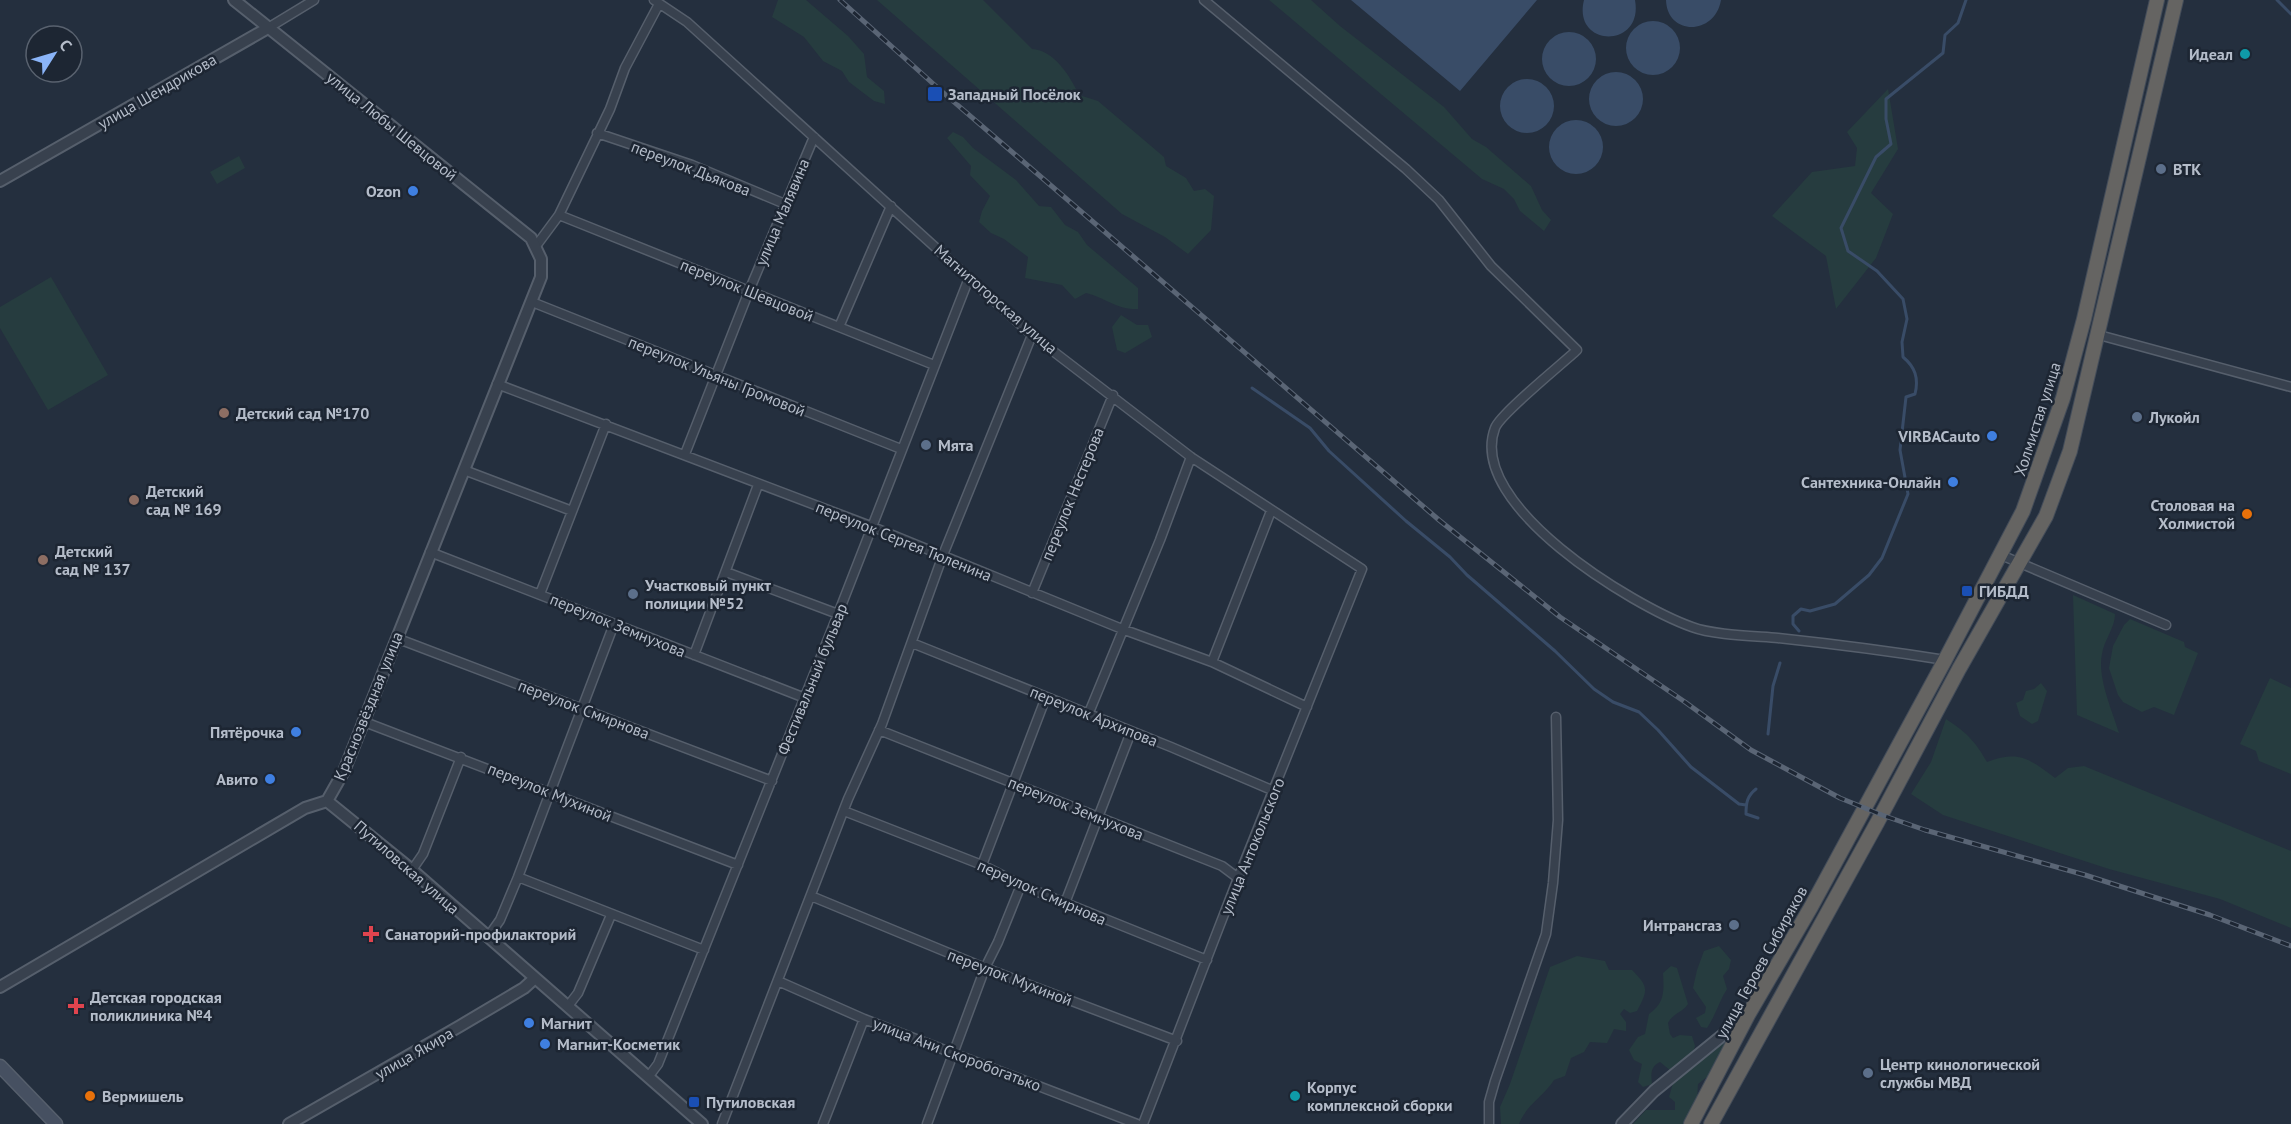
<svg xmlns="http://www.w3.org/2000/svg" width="2291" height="1124" viewBox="0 0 2291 1124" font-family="'PT Sans',sans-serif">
<rect width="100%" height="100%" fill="#242f3e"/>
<path fill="#263c3f" d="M778 0H806L848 36 864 54 867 77 884 91 885 104 874 101 849 82 842 71 823 61 804 37 772 17Z
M877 0H983L1032 49C1054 50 1070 76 1079 95L1098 101 1164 157 1166 166 1186 178 1194 191 1205 189 1214 196 1211 230 1188 254 1165 237 1122 214Z
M1269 0H1311L1340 26 1444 107 1472 139 1486 147 1531 186 1542 210 1551 220 1544 231 1520 211 1514 199 1504 189 1482 179Z
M1888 89 1898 149 1871 193 1893 214 1876 258 1836 309 1826 256 1772 216 1812 172 1855 166 1857 148 1847 132Z
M953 132 963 137 973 148 1016 180 1039 206 1051 207 1065 225 1078 232 1087 245 1138 288V309C1117 310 1106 298 1086 293L1075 299 1062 285 1025 278 1028 257 1004 239 991 233 979 222 982 211 990 196 970 175 971 166 947 138Z
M239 156 245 168 217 184 210 172Z
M51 277 108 375 48 410 0 328V307Z
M1121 315 1137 325H1148L1152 337 1125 353 1117 350 1112 327Z
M2073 595 2115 614C2115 628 2104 640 2102 654 2097 677 2112 710 2119 733L2077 715Z
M2130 619 2184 642 2185 647 2198 653 2174 715 2154 707 2142 712 2123 702 2118 695 2109 668 2113 646 2124 625Z
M2270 678 2291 688V774L2259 761 2256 751 2240 744Z
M2041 683 2047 691 2038 721 2032 724 2020 716 2016 703 2023 700 2026 691 2034 689Z
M1946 719C1966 732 1975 741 1987 762 2020 750 2029 759 2055 778L2068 768 2084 766 2291 851V928L2220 899 2109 869 1943 815 1911 794 1931 762Z
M1719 946 1731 960 1729 969 1723 976 1727 989C1719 1001 1716 1015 1707 1028L1701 1027 1696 1018 1705 1013 1706 1007 1693 988 1697 970 1704 951Z
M1577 956 1605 961 1609 970H1632C1649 987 1648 990 1637 1011L1630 1013 1624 1009 1620 1014 1626 1022V1031L1614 1029 1607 1043 1590 1042 1584 1052 1571 1058 1565 1076 1554 1080C1544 1096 1526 1105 1519 1124H1501L1500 1107 1510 1084 1550 967Z
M1671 966 1677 968 1688 1004C1682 1013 1673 1013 1668 1023L1670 1034 1673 1038 1680 1035 1692 1036 1695 1046 1692 1057 1685 1059 1671 1071 1660 1062C1650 1067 1651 1074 1652 1084L1643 1087 1638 1082 1642 1064 1634 1060 1629 1050 1638 1037 1645 1034 1649 1014C1665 1003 1664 991 1663 973Z
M1725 1042 1728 1044 1713 1072 1698 1084 1697 1101 1684 1124H1633L1646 1110H1675V1102L1669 1097 1673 1083Z"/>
<path fill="#394c67" d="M1351 0H1537L1460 91Z
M1584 0H1635C1644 49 1572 48 1584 0Z
M1666 0H1721C1715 36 1667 36 1666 0Z
M1626 48a27 27 0 1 1 54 0a27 27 0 1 1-54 0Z
M1542 59a27 27 0 1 1 54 0a27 27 0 1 1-54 0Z
M1589 99a27 27 0 1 1 54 0a27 27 0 1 1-54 0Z
M1500 106a27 27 0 1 1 54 0a27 27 0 1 1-54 0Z
M1549 147a27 27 0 1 1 54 0a27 27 0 1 1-54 0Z"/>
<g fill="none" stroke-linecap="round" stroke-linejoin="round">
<path stroke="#394c67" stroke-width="3" d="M2277 0 2291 14
M1252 388 1310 428 1329 451 1406 521 1450 557 1467 575 1555 651 1594 689 1613 702 1639 712 1658 730 1691 767 1739 804 1746 805
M1799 631 1793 624V616L1801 609 1810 611 1835 604 1869 575 1882 558 1908 494 1900 450 1906 397 1915 394C1919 378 1915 367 1903 357L1902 342 1907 319 1903 299 1877 271 1848 251 1841 228 1876 157 1891 144 1886 119V99L1943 53 1945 35 1958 23 1966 0
M1768 734 1773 686 1780 663
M1756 789C1747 796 1746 803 1746 814L1758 818"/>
<defs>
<path id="minor" d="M654 0 687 22 1032 335 1191 457 1362 569 1238 878 1143 1124
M1204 0 1406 169 1439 200 1491 266 1577 350C1562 364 1500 414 1495 428 1466 505 1633 606 1692 627 1713 635 1755 636 1778 638 1834 644 1889 651 1945 660
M268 28 314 0
M597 133 692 165 785 204
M559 215 934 365
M536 246 559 215 610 109 625 68 659 4
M532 302 901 449
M839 327 891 206
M2099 335 2291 387
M497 384 873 527 1122 629 1212 662 1307 707
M685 454 749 291 814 137
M464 470 572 511
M430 552 805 698
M2001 555 2166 625
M726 572 838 614
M1032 593 1113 395
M540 594 606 424
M396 638 772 781
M912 643 1171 747 1274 791
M694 655 758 485
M1212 662 1271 511
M1088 715 1160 540 1191 457
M362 721 738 865
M879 730 1222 866 1238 878
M844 811 982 865 1021 885 1207 960
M982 865 1046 697
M412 870 423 854 461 757
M518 877 704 950
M811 896 985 968 1177 1041
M1065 903 1131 732
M488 937 500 920 518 877 614 624
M778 981 864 1019 1137 1124
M568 1006 578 993 611 915
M649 1076 658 1064 838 614 969 278
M722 1124 848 799 882 724 943 555 1032 335
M823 1124 864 1019
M927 1124 985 968 998 942 1021 885
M1489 1124V1102L1495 1081 1546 934 1553 883 1558 820 1556 717"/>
<path id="tertiary" d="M0 181 268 28
M327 801 412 870 702 1124
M0 987 305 808 327 801 344 771 541 277V259L531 238 234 0
M289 1124 460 1026 524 988 535 978
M1622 1124 1654 1091 1745 1017"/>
<path id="secondary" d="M0 1066 56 1124"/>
<path id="trunk" d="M1691 1124 1748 1015 1811 907 1945 660 2023 511 2063 398 2084 319 2157 0
M1711 1124 1877 823 1959 669 2046 516 2070 451 2176 0"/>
</defs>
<use href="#minor" stroke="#565f6c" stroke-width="11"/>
<use href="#tertiary" stroke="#565f6c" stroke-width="14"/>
<use href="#secondary" stroke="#565f6c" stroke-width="15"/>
<use href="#trunk" stroke="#434c59" stroke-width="16"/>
<use href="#minor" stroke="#38414e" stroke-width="8"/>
<use href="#tertiary" stroke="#38414e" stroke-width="10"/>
<use href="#secondary" stroke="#465061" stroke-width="12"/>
<use href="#trunk" stroke="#656462" stroke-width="14"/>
<defs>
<path id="rail" d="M840 0 939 89 1439 520 1560 617 1685 702 1751 750 1840 798 1882 815 1925 830 2085 875 2210 915 2291 946"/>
</defs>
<use href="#rail" stroke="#5a6575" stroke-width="5"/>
<use href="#rail" stroke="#1d2633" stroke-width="3" stroke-dasharray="9" stroke-linecap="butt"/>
</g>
<g fill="#0f9aa8" stroke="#1d2633" stroke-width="2">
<circle cx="2245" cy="54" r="6"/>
<circle cx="1295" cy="1096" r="6"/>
</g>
<g fill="#1a4fb4" stroke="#1d2633" stroke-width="2">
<rect x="927" y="86" width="16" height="16" rx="3"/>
<rect x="1961" y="585" width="12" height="12" rx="3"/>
<rect x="688" y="1096" width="12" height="12" rx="3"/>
</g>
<g fill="#5c6f8a" stroke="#1d2633" stroke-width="2">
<circle cx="2161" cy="169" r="6"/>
<circle cx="2137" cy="417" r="6"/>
<circle cx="926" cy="445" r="6"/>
<circle cx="633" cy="594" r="6"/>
<circle cx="1734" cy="925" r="6"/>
<circle cx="1868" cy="1073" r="6"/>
</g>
<g fill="#3f7fe0" stroke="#1d2633" stroke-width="2">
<circle cx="413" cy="191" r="6"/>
<circle cx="1992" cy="436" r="6"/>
<circle cx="1953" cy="482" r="6"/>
<circle cx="296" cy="732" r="6"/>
<circle cx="270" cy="779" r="6"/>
<circle cx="529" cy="1023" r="6"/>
<circle cx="545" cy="1044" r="6"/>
</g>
<g fill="#8d6e63" stroke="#1d2633" stroke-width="2">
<circle cx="224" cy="413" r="6"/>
<circle cx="134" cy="500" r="6"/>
<circle cx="43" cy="560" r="6"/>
</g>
<g fill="#e8710a" stroke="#1d2633" stroke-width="2">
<circle cx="2247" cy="514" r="6"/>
<circle cx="90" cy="1096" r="6"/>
</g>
<g fill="#e0444e" stroke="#1d2633" stroke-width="2">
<path d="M368 925h6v6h6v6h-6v6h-6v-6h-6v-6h6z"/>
<path d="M73 997h6v6h6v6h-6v6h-6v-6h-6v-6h6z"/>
</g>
<g text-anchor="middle" stroke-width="5" stroke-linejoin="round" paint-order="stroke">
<g font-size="16" font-weight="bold" fill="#b4bcc9" stroke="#1d2633" text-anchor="start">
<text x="2233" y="60" text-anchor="end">Идеал</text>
<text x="948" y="100">Западный Посёлок</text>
<text x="2173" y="175">ВТК</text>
<text x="401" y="197" text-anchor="end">Ozon</text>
<text x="236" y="419">Детский сад №170</text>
<text x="2149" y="423">Лукойл</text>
<text x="1980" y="442" text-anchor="end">VIRBACauto</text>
<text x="938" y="451">Мята</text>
<text x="1941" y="488" text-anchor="end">Сантехника-Онлайн</text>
<text x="146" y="497">Детский<tspan x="146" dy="18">сад № 169</tspan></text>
<text x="2235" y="511" text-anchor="end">Столовая на<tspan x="2235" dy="18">Холмистой</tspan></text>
<text x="55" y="557">Детский<tspan x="55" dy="18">сад № 137</tspan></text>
<text x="645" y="591">Участковый пункт<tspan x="645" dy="18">полиции №52</tspan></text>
<text x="1979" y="597">ГИБДД</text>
<text x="284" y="738" text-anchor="end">Пятёрочка</text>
<text x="258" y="785" text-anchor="end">Авито</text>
<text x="1722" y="931" text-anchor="end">Интрансгаз</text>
<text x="385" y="940">Cанаторий-профилакторий</text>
<text x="90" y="1003">Детская городская<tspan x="90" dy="18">поликлиника №4</tspan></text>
<text x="541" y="1029">Магнит</text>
<text x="557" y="1050">Магнит-Косметик</text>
<text x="1880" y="1070">Центр кинологической<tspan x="1880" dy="18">службы МВД</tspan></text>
<text x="1307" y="1093">Корпус<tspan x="1307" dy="18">комплексной сборки</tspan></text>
<text x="102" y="1102">Вермишель</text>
<text x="706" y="1108">Путиловская</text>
</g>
<g font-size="16" fill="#b4bcc9" stroke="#1d2633">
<text transform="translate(157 91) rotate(-30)" y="6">улица Шендрикова</text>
<text transform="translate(392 126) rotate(39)" y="6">улица Любы Шевцовой</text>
<text transform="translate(691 168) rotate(21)" y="6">переулок Дьякова</text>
<text transform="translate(782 212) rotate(-67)" y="6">улица Малявина</text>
<text transform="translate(747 290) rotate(22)" y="6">переулок Шевцовой</text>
<text transform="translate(996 299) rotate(41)" y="6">Магнитогорская улица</text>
<text transform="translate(717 376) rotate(22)" y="6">переулок Ульяны Громовой</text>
<text transform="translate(2037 419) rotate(-72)" y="6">Холмистая улица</text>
<text transform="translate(1072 494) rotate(-68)" y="6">переулок Нестерова</text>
<text transform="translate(904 541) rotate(22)" y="6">переулок Сергея Тюленина</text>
<text transform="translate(618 625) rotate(22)" y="6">переулок Земнухова</text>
<text transform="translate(812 679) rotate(-68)" y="6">Фестивальный бульвар</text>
<text transform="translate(368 706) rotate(-68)" y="6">Краснозвёздная улица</text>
<text transform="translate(584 709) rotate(21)" y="6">переулок Смирнова</text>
<text transform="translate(1094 716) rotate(22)" y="6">переулок Архипова</text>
<text transform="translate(550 792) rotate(22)" y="6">переулок Мухиной</text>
<text transform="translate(1076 808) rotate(22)" y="6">переулок Земнухова</text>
<text transform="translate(1252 846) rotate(-68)" y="6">улица Антокольского</text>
<text transform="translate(407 867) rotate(41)" y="6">Путиловская улица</text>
<text transform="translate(1042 892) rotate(24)" y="6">переулок Смирнова</text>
<text transform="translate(1761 962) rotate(-61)" y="6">улица Героев Сибиряков</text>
<text transform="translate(1010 977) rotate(21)" y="6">переулок Мухиной</text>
<text transform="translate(414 1053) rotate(-30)" y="6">улица Якира</text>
<text transform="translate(957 1054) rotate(21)" y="6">улица Ани Скоробогатько</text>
</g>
</g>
<g transform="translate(54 54) rotate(53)"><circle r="28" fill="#1d2633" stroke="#59626f" stroke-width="1.5"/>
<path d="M0-4.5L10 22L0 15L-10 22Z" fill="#8ab4f8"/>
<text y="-9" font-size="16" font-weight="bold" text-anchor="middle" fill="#b4bcc9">С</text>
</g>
</svg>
